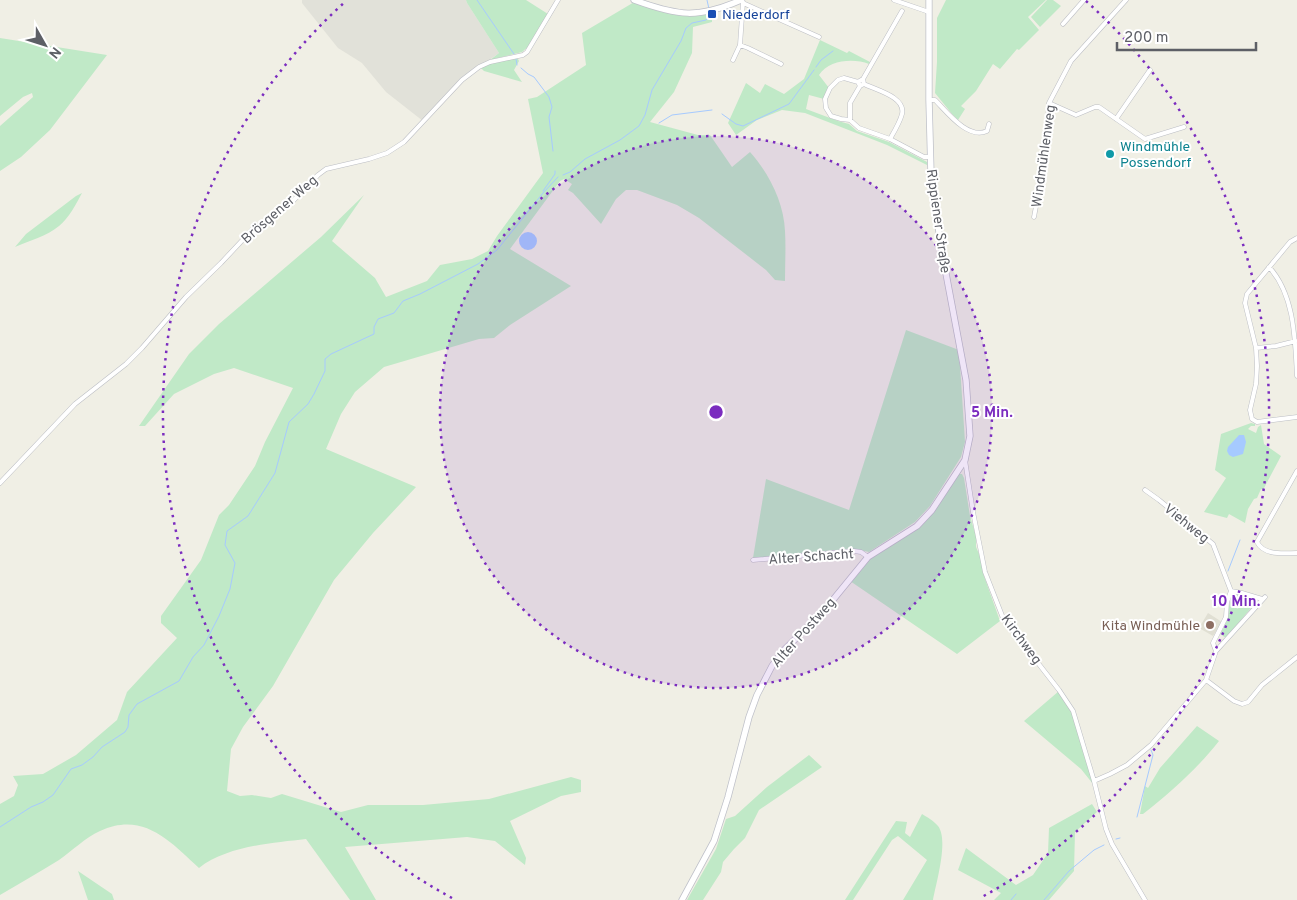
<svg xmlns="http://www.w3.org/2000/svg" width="1297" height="900" viewBox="0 0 1297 900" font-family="Overpass,sans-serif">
<rect width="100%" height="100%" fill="#f0efe5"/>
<path fill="#e1e1d9" d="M302 0H466L467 3 499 53 462 80 423 121 386 92 362 63 338 48 302 3Z"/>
<path fill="#e0dfd3" d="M1208 613 1222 622 1213 636 1199 628Z"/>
<path fill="#c0e9c7" d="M466 0H526L548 14 529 46 522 52 490 60 499 53 467 3Z
M946 0H1046L1028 17 1039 30 1019 50 1017 49 1000 69 993 64 976 91 961 106 965 109 958 120 952 114 935 93 937 62V18Z
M1047 0H1053L1061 6 1040 27 1031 17Z
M636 1 690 16 712 14V22L693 27 692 53 674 92 650 122 698 135H710L732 167 750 152C769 173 784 203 785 231 786 248 785 265 785 281L775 280 766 270 699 218 677 205 637 190H626L616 199 601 224 573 193 568 190 572 184 564 179 560 181 510 249 571 286 510 325 494 338 479 339 384 367 355 392 341 414 326 449 416 487 373 533 334 580 273 686 243 727 231 749 227 791 240 796 252 795 271 798 282 794 341 812 368 805H423L489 799 571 777 581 780V792L561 796 510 821 526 858 525 865 495 841 467 837 345 847 376 900H350L306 839C272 843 227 846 199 868 170 841 143 811 100 831 85 838 73 850 59 860 40 872 20 883 0 895V804L14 796 18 785 13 776 43 774 76 755 117 720 127 692 177 638 161 623V616L201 560 219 515 229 505 255 466 265 442 293 388 234 368 214 374 174 394 145 426H139L189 354 219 324 321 237 364 195 332 241 375 278 386 297 427 281 440 265 472 259 488 251 497 236 543 173 528 99 537 97 586 65 582 33Z
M0 38 107 55 50 130 21 157 0 171V126L33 97 32 93 23 97 0 116Z
M820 40 847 53 849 51 870 62 869 64C853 58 829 60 819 75L829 88 824 99 809 95 806 109 838 121 849 124 857 131 889 142 927 162V165L887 145 805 113 782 110 757 120 736 135 728 123 746 83 760 93 765 84 784 94 804 79Z
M517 57 519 61 514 70 522 82 484 71 481 68 493 62Z
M82 193C76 204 69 218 59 226 47 236 29 241 15 247L26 234 76 196Z
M906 330 959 350 965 442 961 457 930 506 915 522 869 552 854 549H846L753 558 766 479 849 510Z
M1251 423 1255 424V426H1251L1248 429 1256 433 1258 427 1261 425 1264 444 1281 456 1263 490 1261 489 1257 498 1254 499 1248 509 1245 523 1229 514 1227 518 1204 512 1226 478 1215 470 1221 434Z
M959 474H962L964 478 970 516 976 536V547L980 556 984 576 1000 621 957 654 850 581 869 559 913 532 928 519Z
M1236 594 1255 598 1256 602 1226 638 1220 634C1231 617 1226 612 1232 596Z
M1059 691 1072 712 1093 784 1081 769 1024 721Z
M1197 726 1219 741C1197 769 1171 792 1143 814H1140L1145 786 1148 788 1160 768Z
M809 755 822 767 759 810 745 838 734 849 723 862 721 872 703 900H687L716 849 726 819 735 816 767 787Z
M1092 804 1097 812 1075 832 1074 871 1049 900H994L1001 893 958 870 966 848 1016 885 1033 875 1048 853 1049 828Z
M922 814C927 817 934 821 938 826 949 840 936 883 933 900H903L927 860 898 836 892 840 853 900H845L896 821 907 822 905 833 910 837Z
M78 871 112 894 114 900H88Z"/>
<path fill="#a6caff" d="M519 241a9 9 0 1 1 18 0a9 9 0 1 1-18 0Z
M1239 435H1244L1246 442 1243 454 1233 457 1229 455 1227 451 1228 447Z"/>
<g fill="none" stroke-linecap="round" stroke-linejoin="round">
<path stroke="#a6caff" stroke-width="1" d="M477 0 514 54
M707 0 709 9
M516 59 517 65
M816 67 821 60 833 51
M521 68 528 74 534 77 549 97 552 107 549 117 553 151
M722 114 736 124 743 126 789 104 814 70
M659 123 672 115 712 110
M563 175 570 172 585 159 620 140 639 126 645 115 652 90 681 41 686 28 692 23 706 20 709 17
M543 191 555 174V171
M1228 571 1240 540
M1137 817 1153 755 1151 750
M0 827 31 807 43 802 53 795 71 769 82 765 93 757 102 747 125 732 128 727 129 715 137 704 179 681 193 657 204 645 219 616 230 589 235 563 225 545 227 531 248 516 275 473 289 422 308 404 314 394 325 371V359L331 354 374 334V327L378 319 394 313 403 301 420 294 478 264 497 250 543 193 558 177
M1116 839 1120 838
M1011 900 1016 894
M1044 900 1069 871 1094 850 1104 845"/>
<defs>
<path id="street" d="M894 0 929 12
M743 3 819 37
M1063 24 1084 0
M740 45 748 48 781 64
M733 60 740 45 743 2
M863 79 902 11
M858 82 844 78 838 80 830 88 825 99 826 108 831 116 841 119 850 120 859 128 890 139 924 157H930
M864 84 863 79 858 82 860 86 864 84C876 90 906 97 902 114 900 122 894 132 890 139
M929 100H935C947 112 968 140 987 131L989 124
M1049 103 1076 115 1095 107H1099L1145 139 1184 127
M1116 119 1150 70
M850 120V103L860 86
M1034 217 1045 158 1049 103 1071 61 1126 0
M1297 238 1290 242 1247 294 1245 303 1256 348 1257 366 1256 384 1250 410 1252 419 1257 422 1297 417
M1269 267C1295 295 1295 341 1297 376
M1256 348 1276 346 1296 341
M965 460 973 512 985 572 1003 618 1059 690 1073 711 1094 781 1106 829 1112 844 1145 900
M1297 471 1257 542C1264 556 1284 553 1297 553
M0 483 75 404 126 364 142 348 186 297 221 263 252 230 291 203 318 175 326 169 369 159 387 153 404 142 462 80 479 67 490 62 523 55 527 52 558 0
M1145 490 1159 500 1213 544 1231 591
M753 560 854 551 861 552 868 557
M1231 591 1242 593 1262 599
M1216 651 1213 643 1226 617 1227 602 1231 591
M1206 680 1234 701 1242 704 1248 702 1262 685 1297 657
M1094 781 1110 774 1127 765 1151 745 1206 680 1216 651 1265 597"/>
<path id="secondary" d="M634 0C678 16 698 19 741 0
M682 900 714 841 728 797 749 717 757 695 772 666 783 651 823 612 868 557 917 526 932 510 965 460 970 436 966 380 941 247 931 174 929 100V0"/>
</defs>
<use href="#street" stroke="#bcbec4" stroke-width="5"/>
<use href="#secondary" stroke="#bfc1c9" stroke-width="7"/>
<use href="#street" stroke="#fff" stroke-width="4"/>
<use href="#secondary" stroke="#fff" stroke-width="5.5"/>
</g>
<circle cx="716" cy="412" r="276" fill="#7b2cbf" fill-opacity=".12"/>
<g fill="none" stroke="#7b2cbf" stroke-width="2.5" stroke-dasharray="2.5 5">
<circle cx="716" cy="412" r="276"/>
<path d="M452 898A553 553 0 0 1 346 1M1086 1A553 553 0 0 1 980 898"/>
</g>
<rect fill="#1a4fb4" stroke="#fff" stroke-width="2" x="707" y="9" width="10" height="10" rx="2.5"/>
<circle fill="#0f9aa8" stroke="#fff" stroke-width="2" cx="1110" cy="154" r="5"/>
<circle fill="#8d6e63" stroke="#fff" stroke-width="2" cx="1210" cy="625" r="5"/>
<g text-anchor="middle" stroke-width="4" stroke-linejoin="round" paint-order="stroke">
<g font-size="14" fill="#164399" stroke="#fff" text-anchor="start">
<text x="722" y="19">Niederdorf</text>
</g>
<g font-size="14" fill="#0d838f" stroke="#fff" text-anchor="start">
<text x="1120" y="151">Windmühle<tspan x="1120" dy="16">Possendorf</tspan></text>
</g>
<g font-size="14" fill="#5d5f66" stroke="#fff">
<text transform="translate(1043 156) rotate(-82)" y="5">Windmühlenweg</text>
<text transform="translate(279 209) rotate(-41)" y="5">Brösgener Weg</text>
<text transform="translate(939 221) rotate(82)" y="5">Rippiener Straße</text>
<text transform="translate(1187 523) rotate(39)" y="5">Viehweg</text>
<text transform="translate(811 556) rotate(-4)" y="5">Alter Schacht</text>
<text transform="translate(803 632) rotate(-48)" y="5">Alter Postweg</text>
<text transform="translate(1022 639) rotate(54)" y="5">Kirchweg</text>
</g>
<g font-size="14" fill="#785e54" stroke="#fff" text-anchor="end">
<text x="1200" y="630">Kita Windmühle</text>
</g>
</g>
<circle cx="716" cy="412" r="8" fill="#7b2cbf" stroke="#fff" stroke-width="2.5"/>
<g font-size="15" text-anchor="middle" font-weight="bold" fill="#7b2cbf" stroke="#fff" stroke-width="4" stroke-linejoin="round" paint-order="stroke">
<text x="992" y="417">5 Min.</text>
<text x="1236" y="606">10 Min.</text>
</g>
<g transform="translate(45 45) rotate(129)" stroke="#ffffff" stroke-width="4" paint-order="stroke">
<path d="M0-4L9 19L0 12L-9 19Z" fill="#5d5f66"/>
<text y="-8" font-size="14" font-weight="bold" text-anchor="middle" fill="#5d5f66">N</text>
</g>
<path d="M1117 42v8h139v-8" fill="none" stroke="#5d5f66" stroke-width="2.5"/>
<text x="1124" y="42" font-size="15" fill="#5d5f66" stroke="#ffffff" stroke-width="4" paint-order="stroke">200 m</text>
</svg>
